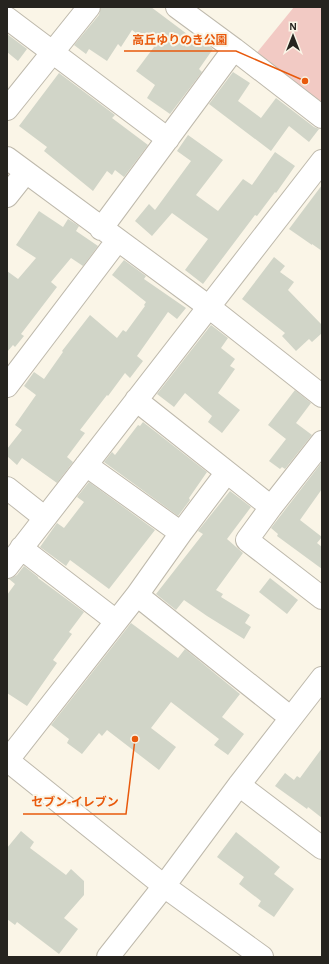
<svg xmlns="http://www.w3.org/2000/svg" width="329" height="964" viewBox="0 0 329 964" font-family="'Alegreya Sans','Noto Sans JP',sans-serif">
<rect width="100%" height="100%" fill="#faf5e7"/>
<path fill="#f2cac4" d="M294 7H322V108L255 55Z"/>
<path fill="#d1d5c8" d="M101 7H151L187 34 193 37 194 35 213 49 199 69 202 72 170 114 147 98 155 85 136 71 154 47 132 30 121 47 118 44 107 61 89 49 86 54 74 45 99 15Z
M7 34 27 49 18 61 7 52Z
M233 72 250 83 238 101 261 118 276 98 314 127 319 129 309 142 289 126 271 151 209 104Z
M59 73 115 115 112 118 148 145 124 177 115 170 112 175 107 171 93 191 44 151 47 147 19 126Z
M188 135 223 160 196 195 218 211 243 179 252 185 275 152 295 166 276 193 275 192 257 216 255 215 203 284 185 270 208 239 172 213 152 236 135 221 149 204 155 210 191 161 177 151Z
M322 185V251L312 244V245L289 229Z
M39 211 63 227 68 219 79 226 76 231 98 246 83 266 71 258 51 282 57 287 21 334 24 336 15 347 13 345 7 352V271L18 279 36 258 16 245Z
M274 257 285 266 280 272 294 282 288 290 322 325V333L312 342 309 339 296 351 282 336 285 333 242 299Z
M124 260 146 276 144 279 186 308 177 319 168 312 137 356 143 361 130 378 125 373 108 396 107 395 80 430 85 433 67 457 73 462 57 483 22 458 17 465 7 456V449L22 430 15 425 36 395 24 386 34 372 44 379 63 352 62 351 90 315 117 338 123 330 126 332 145 306 144 305 146 302 112 275Z
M211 325 228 338 221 348 235 359 230 366 235 369 218 393 240 410 222 433 208 422 212 416 185 393 174 407 157 394Z
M295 390 311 403 296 423 312 435 285 469 282 467 280 469 269 461 286 439 268 425Z
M143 422 207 472 189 498 190 500 178 516 104 462 112 452 115 455 138 425 140 426Z
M322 462V489L300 520 322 537 317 543 322 547V569L277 536 278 534 271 528Z
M89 482 155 530 109 589 70 560 66 566 40 547 57 523 64 528 84 502 77 497Z
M230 491 251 507 227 539 243 553 216 590 223 594 221 597 250 615 245 623 251 627 244 639 207 616 184 600 176 610 156 594 203 534 198 531Z
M24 566 38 577V578L84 612 69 632 72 634 53 660 57 663 27 706 7 693V595L15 584 9 579 17 575Z
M270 578 298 600 287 614 259 592Z
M131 623 178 658 185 649 240 694 222 717 244 734 228 755 214 745 219 739 171 702 151 728 176 747 159 770 107 730 102 736 99 733 82 754 67 743 69 739 51 725Z
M322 748V818L308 807 307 809 275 786 285 773 294 780 297 776 300 778Z
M21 831 34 842 30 848 66 875 71 869 84 881V895L64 918 78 929 59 954 17 922 15 925 7 919V848Z
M236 832 280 867 274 874 294 889 274 917 258 906 261 901 239 884 244 877 217 857Z"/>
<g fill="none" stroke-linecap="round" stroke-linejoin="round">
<defs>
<path id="minor" d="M177 7 234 49 322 117
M7 18 168 139
M7 109 89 7
M7 158 209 307 322 396
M7 196 26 172
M101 229 234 49
M7 386 117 241
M136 400 271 507 247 540 322 598
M86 465 181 533 137 595 291 718
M7 488 45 518
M271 507 322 442
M181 533 227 472
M21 548 116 621
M7 567 322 161
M7 760 164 886 262 957
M7 761 137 595
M239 785 322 848
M108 957 164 886 239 785 322 678"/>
</defs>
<use href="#minor" stroke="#beb9ac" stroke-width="24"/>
<use href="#minor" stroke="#fff" stroke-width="22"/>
</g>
<path fill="none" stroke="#e8590c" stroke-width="1.5" d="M305 81L236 51H124M135 739L126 814H23"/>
<g fill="#e8590c" stroke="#faf5e7" stroke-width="1.5">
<circle cx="305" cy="81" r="4"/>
<circle cx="135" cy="739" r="4"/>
</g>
<g font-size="12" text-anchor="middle" font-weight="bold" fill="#e8590c" stroke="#faf5e7" stroke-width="4" stroke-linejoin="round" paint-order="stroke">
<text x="180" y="44">高丘ゆりのき公園</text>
<text x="75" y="806">セブン-イレブン</text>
</g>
<rect width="329" height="964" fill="none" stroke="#26241f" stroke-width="16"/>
<g transform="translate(293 36)" stroke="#faf5e7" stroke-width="3" paint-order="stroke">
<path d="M0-3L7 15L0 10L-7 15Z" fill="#26241f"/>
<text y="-6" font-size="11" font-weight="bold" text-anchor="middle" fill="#26241f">N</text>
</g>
</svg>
